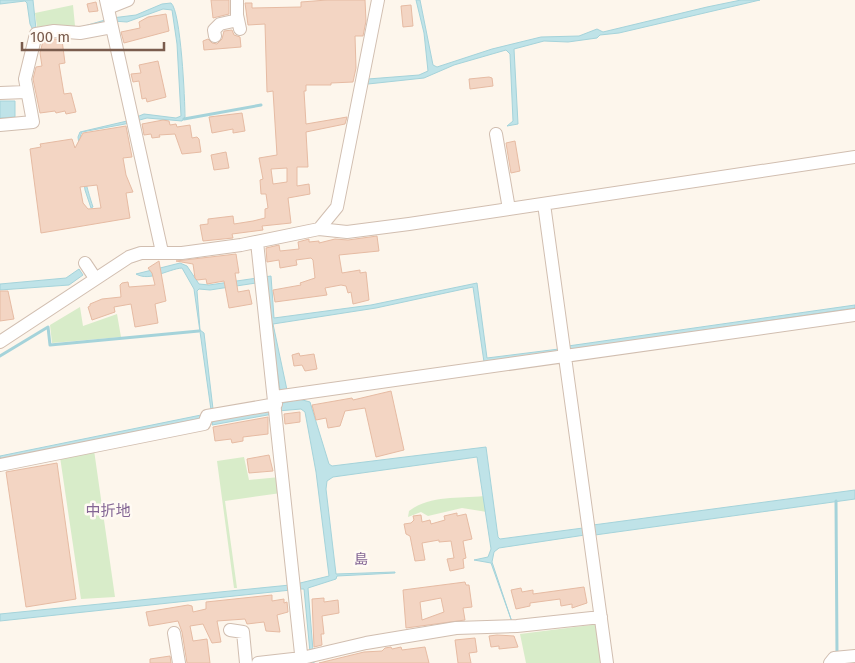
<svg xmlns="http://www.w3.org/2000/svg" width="855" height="663" viewBox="0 0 855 663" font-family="'Fira Sans','Noto Sans JP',sans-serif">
<rect width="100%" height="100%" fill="#fdf6ec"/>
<path fill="#d8ecc9" d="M73 5 75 26 49 25 37 27 35 13Z
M80 307 83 326 117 314 121 337 52 343 50 325Z
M94 450 115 597 81 599 60 457Z
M244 457 249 480 280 477 281 493 225 501 237 588H234L217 461Z
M484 496 487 512 462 508 428 516 421 512 408 517 409 511C430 495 458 499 484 496Z
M599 624 604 663H526L520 634Z"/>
<path fill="#bfe3e8" stroke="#a5d3da" d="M0 0H33L36 29 33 30 30 24 27 3 25 1 0 4Z
M416 0H420L433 65 437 67 492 49 541 37 579 36 597 29 603 32 707 7 741 0H760L619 33 600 35 597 38 568 42 544 41 514 49 518 124 507 126 513 121 510 54 506 50 454 65 424 78 368 84V79L419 75 428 71 424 33Z
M171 3C181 11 185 101 185 117L182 121 147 118 125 124 82 132C74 145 88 192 93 207L91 208 85 190 78 137 80 132 127 121 144 114 176 118 181 116 177 44 172 10 163 9 127 22 113 21 81 27 112 18 136 15 162 4Z
M0 101H15V117L0 118Z
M180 263 187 266 199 284 209 285 271 276 274 318 371 305 477 283 487 358 559 349V353L484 362 473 287 376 308 273 324 287 390H280L272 337 256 283 210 290 199 289 197 291 200 330 204 333 213 409 211 410 194 289 182 268C168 269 150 282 136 274Z
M79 269 83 275 69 285 0 290V284L66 278Z
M855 305V308L569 350 568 346Z
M299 399 310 402 329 464 332 466 486 447 498 537 500 539 583 528 585 535 499 548 494 552 492 562 512 622 491 563 474 560 488 557 491 549 477 457 333 477 327 481 326 489 336 574 395 572V573L337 576 336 579 308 588 314 663H311L304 589H297L296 584 329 576 316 472 305 412 301 409 278 411 273 414 212 425 213 421Z
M201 415V418L0 459V456Z
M855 490V499L595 535 593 525Z
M290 585 291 590 0 621V614Z"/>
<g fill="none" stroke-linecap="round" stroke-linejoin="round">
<path stroke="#a5d3da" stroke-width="3" d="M184 119 261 105
M0 356 48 327 50 345 199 331
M836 501 837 654"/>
</g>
<path fill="#f3d5c3" stroke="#e6bba3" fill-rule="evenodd" d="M211 0H229V14L213 18Z
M327 0H365L366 21 363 36H355L356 68 353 82 331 83V85H306V91H304L306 124 347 117 345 124 306 132 308 167H297V186L309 184 310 194 288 198 291 223 262 226 263 230 232 234 233 238 203 241 200 225 208 224V219L233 216 234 224 253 221 265 218V209L268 208 266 194H261L260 180 263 179 259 158 277 155 273 91 267 92 265 24 248 25 245 3H252V8L301 7V2ZM287 168V182L273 184 271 169Z
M96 2 98 11 89 12 87 4Z
M411 5 413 26 403 27 401 6Z
M166 14 169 31 124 43 121 32 140 28 139 22 148 17Z
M232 30 234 35 240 37 241 47 204 50 203 41 208 39 212 43 217 44 222 39 224 31Z
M54 39 62 40 65 63 59 64 64 94 71 93 76 112 66 114 65 111 56 113 55 111 40 113 33 79 36 67 42 66 40 53 43 41Z
M158 61 166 97 147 102 146 98 142 99 139 81 133 82 131 74 141 73 139 65Z
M489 77 492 78 493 86 470 89 469 79Z
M242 113 245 131 233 133V129L212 133 209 117Z
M163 120 169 121 170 125 176 124 177 127 190 125 192 138 197 137 199 139 201 152 182 154 175 134 159 135 160 137 152 138 151 134 144 135 142 124Z
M126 126 132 157 123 158 126 175 133 192 126 193 130 218 41 233 30 149 41 147 40 144 72 139 75 148 83 133ZM97 185 101 208 88 209 83 203 80 187Z
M515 141 520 171 511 173 506 143Z
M226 152 229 168 214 170 211 155Z
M377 236 379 251 339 255 342 273 360 270V273L366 272 369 300 353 304 351 292 348 293 346 286 341 285 325 288 327 295 275 302 273 290 301 285 300 283 315 278 313 260 311 258 296 260 297 265 280 268 279 260 267 262 266 248 279 245 280 251 299 249 298 242 309 239V242L319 241V243L335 239 348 240Z
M236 254 239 273H235L238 292 249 290 252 304 229 308 224 281 207 284 206 279 197 280 195 278 193 264 176 261Z
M159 261 166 301 155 304 158 323 135 327 131 304 114 307 115 312 92 320 88 307 90 306V304L102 299 121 297 120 285 122 283 128 282 129 287 155 285 152 273 148 268Z
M0 291H8L14 319 0 321Z
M299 353 300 356 314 354 317 369 305 371 302 365 294 366 292 355Z
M391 391 404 450 376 457 365 408 345 411 340 426 328 428 326 418 316 420 312 405 352 398 353 400Z
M300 412V422L285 424 284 414Z
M268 417V434L243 437V441L232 443 231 439 215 441 213 427Z
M269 455 273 471 249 473 247 459Z
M57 463 76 599 26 607 6 472Z
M457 513V516L466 514 472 539 463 541 466 558 463 559 464 568 450 571 447 559 454 558 451 541 439 542V540L422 543 425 560 415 561 410 536 406 534 404 524 411 523 414 520 413 516 421 515 422 522 430 520 431 524 445 520 444 516Z
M465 582 466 585H469L472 607 463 608 465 620 406 628 403 590ZM441 598 444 612 422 620 420 602Z
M584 587 587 603 572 608V604L561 606 560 599 530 603V606L516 609 511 590 521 588 522 592 533 590V594Z
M272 595V601L284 599V603L287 602 288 612 277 615 280 632 266 631 264 622 247 624 245 619 217 621 221 642 212 643 203 624 190 626 193 641 207 639 210 663H187L182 632 178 621 149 626 146 612 188 605 192 606 193 612 206 609V602Z
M324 598V602L338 600 339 613 322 616 324 634H321L322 645 314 647 312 599Z
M497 635 514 636 518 647 499 649V646L491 647 489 636Z
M475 638 477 652 469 653 471 663H458L455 640Z
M391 647 392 649 401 647 402 650 425 647 429 663H319L364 652 382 651 385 648Z
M170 656 171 663H150V659Z"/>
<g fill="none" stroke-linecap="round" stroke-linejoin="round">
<defs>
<path id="minor" d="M106 0 162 252
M237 0V15L240 29
M108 8 128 0
M215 36 214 30 220 24 238 20
M0 93 26 92
M0 125 33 122 25 79 36 34 54 31 80 33 112 27
M496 134 509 209
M544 204 607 663
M319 229 347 232 409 224 855 157
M257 242 302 663
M85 263 95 278
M0 342 129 257 141 253H182L241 245 319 229 337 207 378 0
M275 397 855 315
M0 465 204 424 207 416 276 404
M230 630 243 632 246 663
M174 633 179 663
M258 663 302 658 366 643 456 628 517 626 601 617
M830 663 834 658 855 656"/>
</defs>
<use href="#minor" stroke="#d1beb0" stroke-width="14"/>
<use href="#minor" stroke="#fff" stroke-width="12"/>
</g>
<g text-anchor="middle" stroke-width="5" stroke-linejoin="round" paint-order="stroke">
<g font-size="14" fill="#846695" stroke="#fffaf3">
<text x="361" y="564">島</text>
</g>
<g font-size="15" fill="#846695" stroke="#fffaf3">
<text x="108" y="516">中折地</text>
</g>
</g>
<path d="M22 42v8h142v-8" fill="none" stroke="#7a5c4d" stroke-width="2.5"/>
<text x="30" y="42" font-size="15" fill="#7a5c4d" stroke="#fffaf3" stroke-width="4" paint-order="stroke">100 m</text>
</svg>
